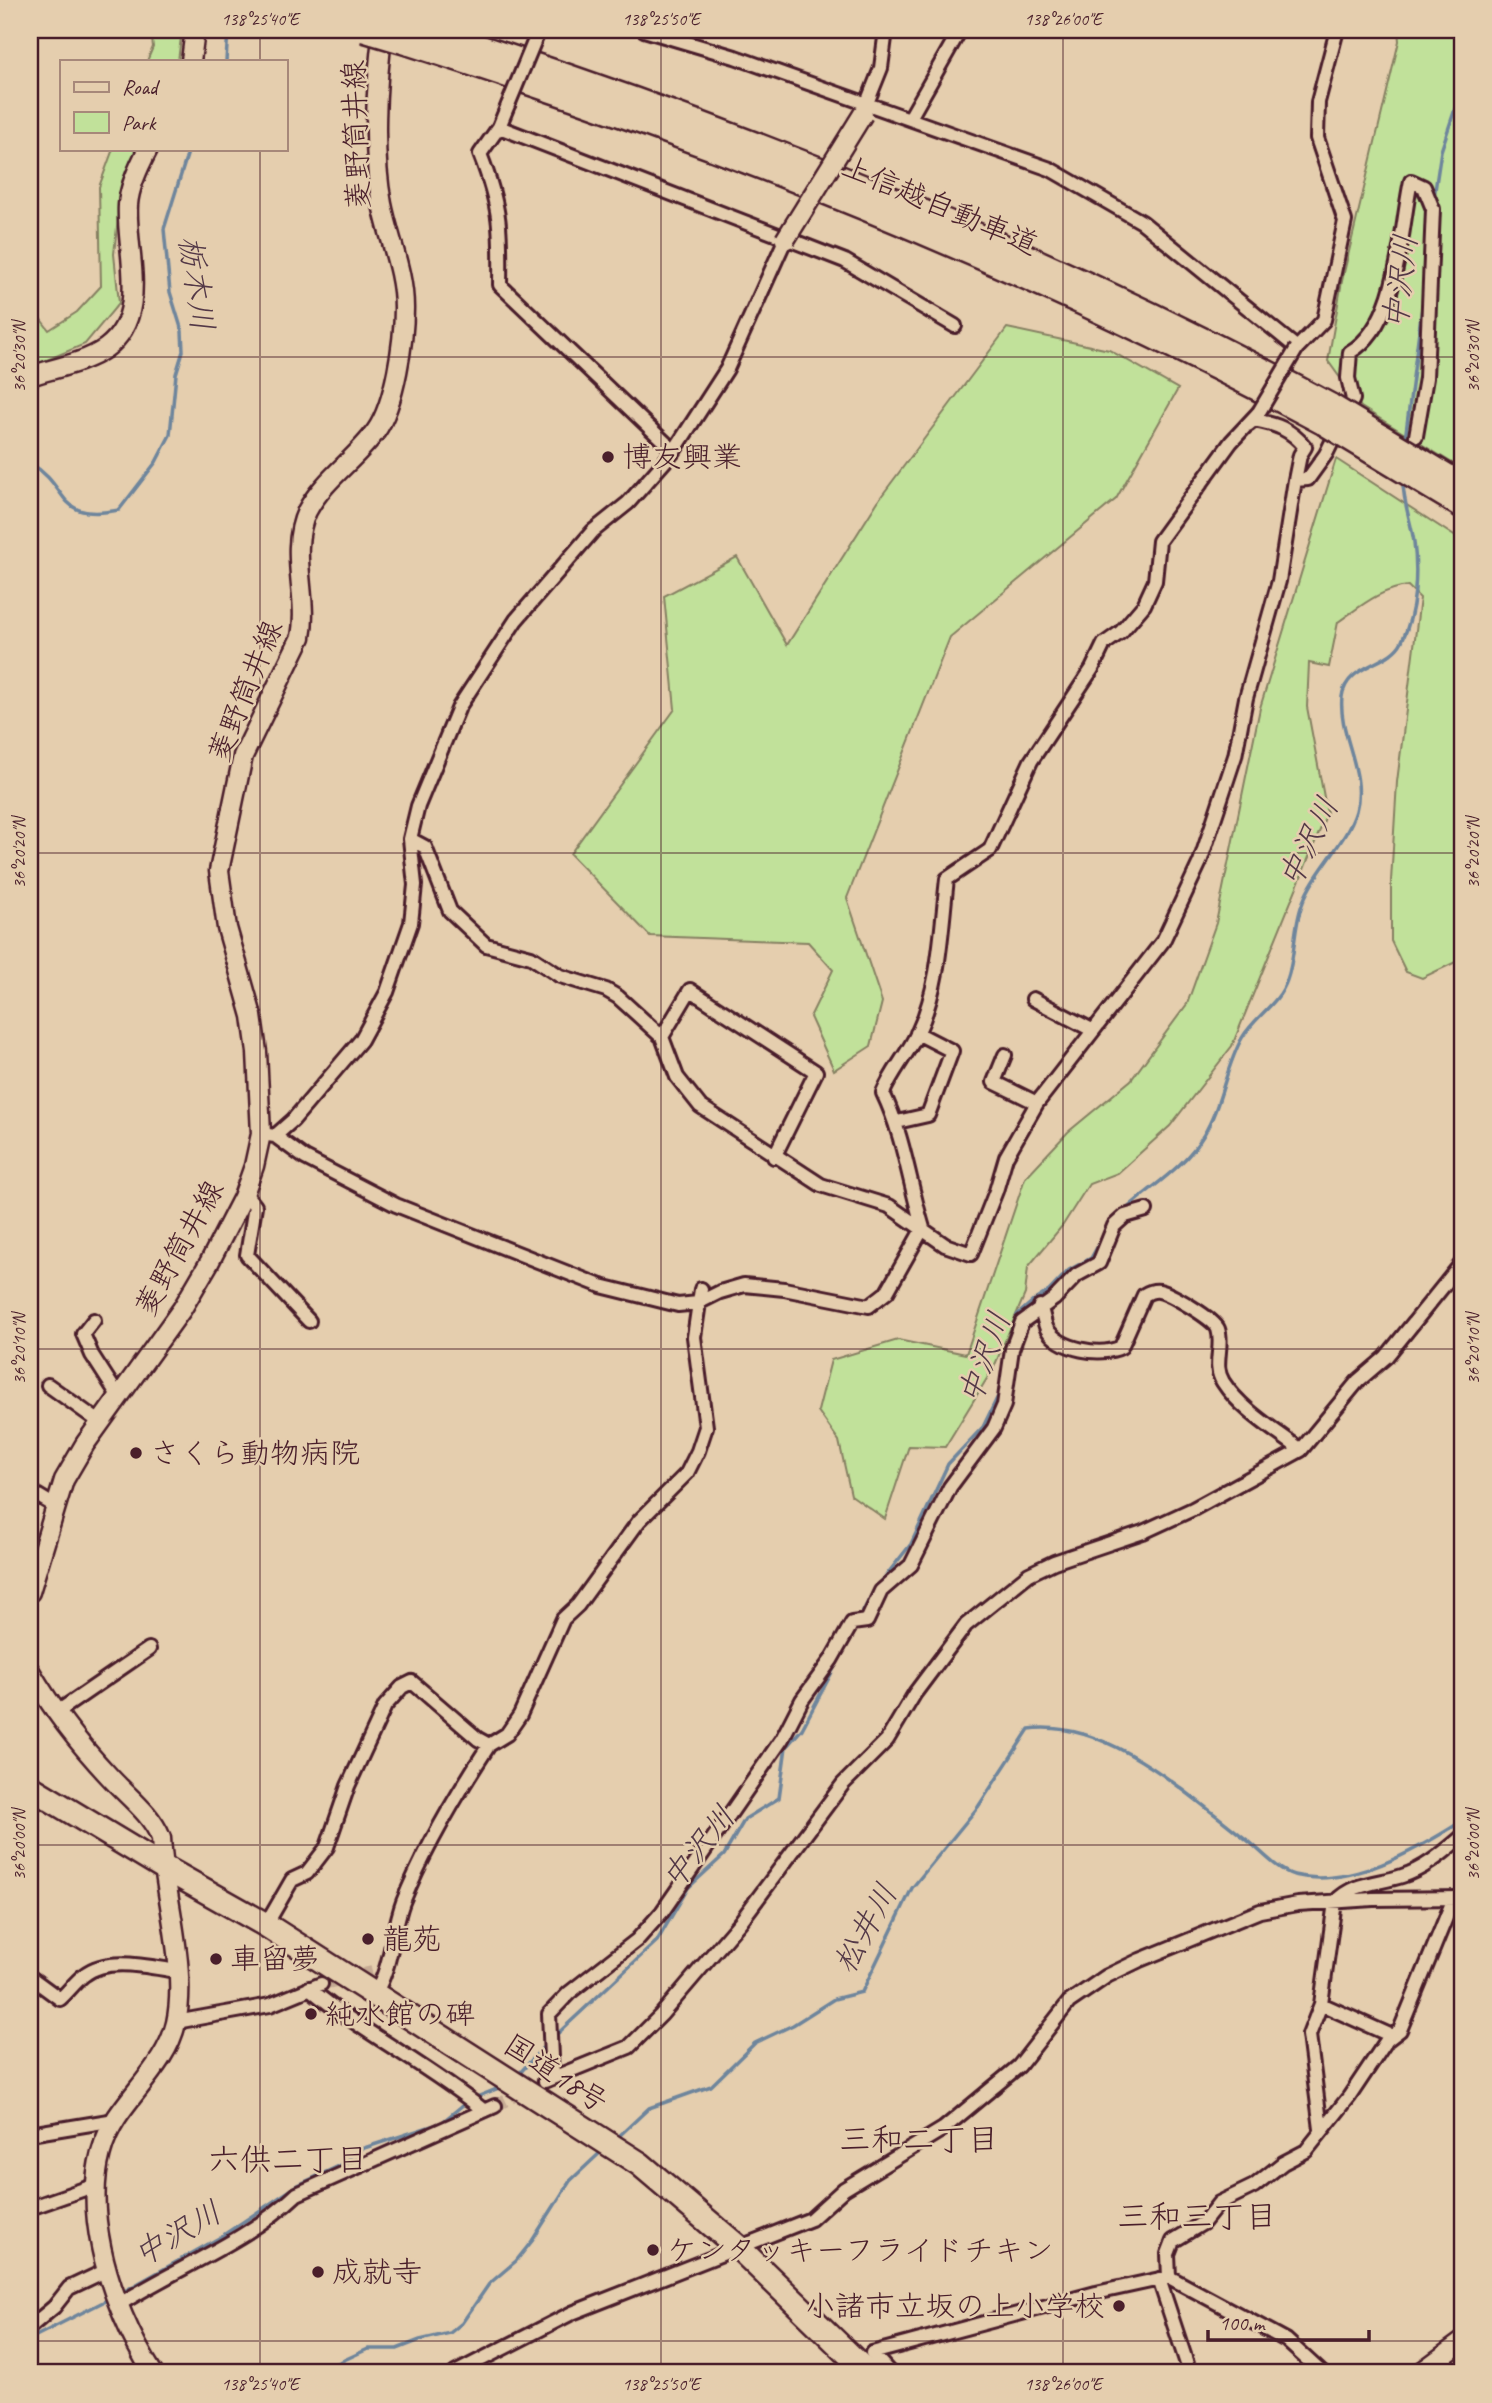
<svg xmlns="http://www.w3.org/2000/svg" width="1492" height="2403" viewBox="0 0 1492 2403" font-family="Caveat,'Klee One',sans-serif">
<rect width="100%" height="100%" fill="#e5ceae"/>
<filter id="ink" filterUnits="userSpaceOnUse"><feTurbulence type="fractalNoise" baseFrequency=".0143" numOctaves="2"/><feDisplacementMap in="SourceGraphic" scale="14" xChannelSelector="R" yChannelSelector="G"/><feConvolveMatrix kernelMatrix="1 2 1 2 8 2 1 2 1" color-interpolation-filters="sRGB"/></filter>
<g filter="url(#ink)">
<path fill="#c1e19a" stroke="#868062" stroke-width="2" d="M151 30H182L178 61H147L153 47Z
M1398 30H1462V469L1361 407 1328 361 1342 281 1399 41Z
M113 149H138L122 181 114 254 119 303 85 344 30 367V288L33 309 49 330 77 312 101 286 99 187Z
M1007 328 1109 350 1178 389 1116 499 950 637 847 898 882 1002 871 1046 834 1070 810 1017 833 970 808 942 650 936 570 854 675 709 664 596 737 557 787 645 880 498Z
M1336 459 1462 541V959L1422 978 1406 972 1391 941V881L1397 782 1420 598 1408 586C1380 589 1361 606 1338 622L1329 667 1309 663 1307 707 1327 813 1232 1046 1170 1126 1118 1173 1089 1184 1063 1225 1028 1267 1025 1294 994 1367 945 1447 909 1446 885 1519 851 1495 839 1441 818 1411 831 1360 898 1340 966 1354 1025 1178 1068 1132 1131 1080 1187 1004 1216 923 1260 708Z"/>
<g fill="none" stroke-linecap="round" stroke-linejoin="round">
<path stroke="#6e859c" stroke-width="3.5" d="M226 61 228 30
M1434 197 1441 151 1462 88
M1405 440 1424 292
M30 463C72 488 54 522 119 510L156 462 170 435 176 374 183 351 182 331 170 292 164 229 189 149
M1123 1212C1150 1187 1184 1168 1203 1136 1222 1105 1225 1068 1242 1038 1255 1016 1279 1004 1287 980 1296 955 1293 926 1303 902 1315 870 1347 842 1356 811 1367 772 1338 735 1342 697 1346 664 1390 666 1402 641 1416 612 1418 573 1414 542 1411 521 1402 499 1403 479
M1015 1325 1017 1315 1033 1301 1049 1291 1069 1270 1091 1258 1108 1228
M859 1619 873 1592 911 1544 948 1464 983 1427 1001 1390
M554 2037 657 1941 688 1888 724 1855 745 1819 779 1798 786 1747 802 1729 840 1657
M518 2075 548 2042
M617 2138 649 2108 711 2086 755 2043 793 2025 834 1999 862 1992 912 1888 978 1807 1029 1729C1109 1719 1188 1795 1247 1840 1260 1850 1278 1871 1294 1875 1350 1889 1417 1850 1462 1821
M121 2293 219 2238 298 2185 341 2165 358 2150 441 2123 469 2100 504 2086
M30 2339 111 2298
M316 2373 368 2349H397L420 2340 450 2333 462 2323 489 2284 516 2261 532 2241 570 2181 603 2150"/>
<path stroke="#c6ab94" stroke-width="12" stroke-dasharray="12 6" stroke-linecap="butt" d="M311 1987 372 1972
M495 2106 545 2081"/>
<defs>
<path id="street" d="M644 30 735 57 1050 169 1142 222 1297 348 1324 320 1345 221 1317 138 1318 102 1337 30
M867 103 881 68 886 30
M508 105 499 127 480 154C501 208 501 229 500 285L674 451
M910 118 960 30
M499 127 845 261 955 326
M1248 425 1254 420C1275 424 1291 429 1305 447L1300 455 1295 480
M410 839 425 847 450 911 486 945 531 957 560 976 606 990 618 997 662 1037 677 1077 700 1106 821 1185 889 1206 945 1245 971 1254 996 1191 1006 1157 1037 1103 1163 941 1200 862 1235 756 1246 698 1279 581 1295 480 1308 479 1326 454 1353 399 1348 378 1350 352C1399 324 1400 231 1411 181L1424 187 1433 209 1426 378 1416 436
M1033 999 1092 1030
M662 1037 690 990 816 1072 774 1157
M1005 1055 994 1082 1037 1103
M897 1122 928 1115 952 1051 917 1033
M261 1134 275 1136 305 1158 396 1205 601 1286 678 1305 698 1303 720 1292 744 1285 784 1289 869 1306 887 1292 923 1228C909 1182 904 1137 883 1093 892 1071 908 1054 918 1032 940 985 941 931 947 879L990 850 1031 761 1092 669 1104 644 1121 632 1144 605 1155 581 1159 541 1231 442 1259 412
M275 1136 293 1120 361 1040 387 992 411 923 415 885 410 839 418 806 459 707 516 620 593 531 628 503 674 451 727 369 785 240
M244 1192 255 1206 247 1255 309 1321
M1040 1306C1043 1313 1044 1323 1047 1329 1060 1350 1101 1357 1121 1347L1144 1295C1149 1292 1153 1290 1159 1291 1170 1293 1214 1319 1218 1329 1224 1346 1212 1365 1223 1382 1241 1410 1275 1430 1301 1450
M94 1320 83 1334 92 1355 119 1397
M48 1385 101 1423
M30 1491 55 1506
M56 1713 149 1649
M266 1925 292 1880 307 1873 327 1847 348 1786 385 1706 402 1687 412 1682 478 1739 489 1745 507 1734 520 1715 563 1619 578 1605 639 1521 687 1473 698 1451 706 1427 694 1337 701 1289
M30 1977 60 1999C68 1992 75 1982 84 1975 107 1956 150 1967 177 1971
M309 1988C364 2034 428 2065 483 2110
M375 1994C392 1965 392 1932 403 1902 425 1847 457 1794 489 1745
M1321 2004 1392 2036
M176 2022 270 2005 321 1984
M552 2078 549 2014 569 1993 637 1940 662 1912 782 1739 802 1700 831 1660 852 1623 867 1621 881 1591 911 1565 950 1487 994 1428 1004 1405 1012 1349 1022 1322 1054 1299 1077 1275 1099 1263 1114 1226 1125 1216 1146 1210
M545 2081 629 2047 661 2015 741 1921 843 1784 887 1740 915 1693 966 1625 1029 1574 1054 1562 1143 1532 1193 1509 1301 1450 1358 1381 1386 1357 1462 1263
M1321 2129 1309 2035 1321 2004 1335 1902C1354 1882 1377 1884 1402 1876 1425 1869 1444 1852 1462 1837
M30 2134 115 2120
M30 2208 96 2185
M1169 2277 1168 2254 1173 2241 1203 2223 1219 2203 1254 2186 1283 2163 1306 2151 1349 2097 1387 2040 1400 2030 1454 1898
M1159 2279 1190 2373
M120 2304C178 2267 247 2242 297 2194L495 2106
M30 2327 54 2307 69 2288 105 2271
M455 2373 572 2313 811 2219 844 2189 943 2129 1019 2066 1069 2002 1107 1976 1140 1960 1260 1911 1298 1904 1373 1899 1462 1898
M890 2373 872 2353 1096 2293 1169 2277 1286 2340 1322 2373"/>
<path id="secondary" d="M191 61 195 30
M30 376C54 368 85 363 106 348 151 315 125 250 128 205 129 188 140 164 148 149
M30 1592 64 1480 85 1444 182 1309 209 1263 243 1197 254 1166 261 1134 257 1052 252 1016 227 928 219 871 243 756 301 637C309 596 288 552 307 511 323 480 356 459 376 431 395 404 404 341 404 308 404 272 389 239 382 204 372 152 376 83 383 30
M30 1671C52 1709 79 1744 109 1776 127 1796 151 1813 161 1838 164 1894 188 1968 176 2023 168 2059 137 2087 117 2117 69 2190 111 2307 153 2373
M1420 2373 1462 2342"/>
<path id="highway" d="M427 30C740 129 1042 251 1331 406
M408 43C724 143 1031 267 1324 423
M30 1787 163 1867 266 1925 640 2164 738 2247 868 2373"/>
</defs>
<use href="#street" stroke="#4a1f2b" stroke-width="18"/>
<use href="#secondary" stroke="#4a1f2b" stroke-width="23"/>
<use href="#highway" stroke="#4a1f2b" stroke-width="28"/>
<use href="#street" stroke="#e5ceae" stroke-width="12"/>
<use href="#secondary" stroke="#e5ceae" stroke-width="18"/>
<use href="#highway" stroke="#e5ceae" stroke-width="23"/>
<defs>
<path id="street-bridge" d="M508 105 539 30
M1259 412 1297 348"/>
<path id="secondary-bridge" d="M785 240 863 114"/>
<path id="highway-bridge" d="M364 30 408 43
M1331 406 1462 485
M1324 423 1462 506"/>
</defs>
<use href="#street-bridge" stroke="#4a1f2b" stroke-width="18" stroke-linecap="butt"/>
<use href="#secondary-bridge" stroke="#4a1f2b" stroke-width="23" stroke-linecap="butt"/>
<use href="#highway-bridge" stroke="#4a1f2b" stroke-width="28" stroke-linecap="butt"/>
<use href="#street-bridge" stroke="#e5ceae" stroke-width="12"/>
<use href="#secondary-bridge" stroke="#e5ceae" stroke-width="18"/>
<use href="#highway-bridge" stroke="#e5ceae" stroke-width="23"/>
</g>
</g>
<path fill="none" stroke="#4a1f2b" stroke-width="2" stroke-opacity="0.45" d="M260 30V61M661 30V2373M1063 30V2373M260 149V2373M30 357H1462M30 853H1462M30 1349H1462M30 1845H1462M30 2341H1462"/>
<g fill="#4a1f2b" stroke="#e5ceae" stroke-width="2.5">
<circle cx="608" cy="457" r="7"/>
<circle cx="136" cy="1453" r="7"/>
<circle cx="368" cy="1939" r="7"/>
<circle cx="216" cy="1959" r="7"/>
<circle cx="311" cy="2014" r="7"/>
<circle cx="653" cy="2250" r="7"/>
<circle cx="318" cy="2272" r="7"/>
<circle cx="1119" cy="2306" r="7"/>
</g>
<g text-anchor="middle" stroke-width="5" stroke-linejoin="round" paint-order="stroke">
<g font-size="30" fill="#4a1f2b" stroke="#e5ceae">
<text transform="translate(356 135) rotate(-92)" y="10">菱野筒井線</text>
<text transform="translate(940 205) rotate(23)" y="10">上信越自動車道</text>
<text transform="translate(245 691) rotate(-68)" y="10">菱野筒井線</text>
<text transform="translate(179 1248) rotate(-61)" y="10">菱野筒井線</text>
<text transform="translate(556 2073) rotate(33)" y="10">国道18号</text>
</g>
<g font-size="30" fill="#4a1f2b" stroke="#e5ceae" text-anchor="start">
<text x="622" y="467">博友興業</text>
<text x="150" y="1463">さくら動物病院</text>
<text x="382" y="1949">龍苑</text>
<text x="230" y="1969">車留夢</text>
<text x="325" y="2024">純水館の碑</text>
<text x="667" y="2260">ケンタッキーフライドチキン</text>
<text x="332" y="2282">成就寺</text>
<text x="1105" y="2316" text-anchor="end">小諸市立坂の上小学校</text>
</g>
<g font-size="32" font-style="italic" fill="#533847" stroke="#e5ceae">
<text transform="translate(1400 282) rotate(-83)" y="11">中沢川</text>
<text transform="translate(197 283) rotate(82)" y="11">栃木川</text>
<text transform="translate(1308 842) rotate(-64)" y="11">中沢川</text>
<text transform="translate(984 1358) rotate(-70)" y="11">中沢川</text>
<text transform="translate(698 1847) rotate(-51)" y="11">中沢川</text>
<text transform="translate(865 1928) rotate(-61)" y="11">松井川</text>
<text transform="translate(177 2233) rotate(-30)" y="11">中沢川</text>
</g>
<g font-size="32" fill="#4a1f2b" stroke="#e5ceae">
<text x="919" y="2150">三和二丁目</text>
<text x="288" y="2170">六供二丁目</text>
<text x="1197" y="2227">三和三丁目</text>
</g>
</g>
<rect width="1492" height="2403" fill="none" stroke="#e5ceae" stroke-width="77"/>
<rect x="60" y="60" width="228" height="91" fill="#e5ceae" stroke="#a7887a" stroke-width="2"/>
<rect x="74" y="82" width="35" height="10" fill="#e5ceae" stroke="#a7887a" stroke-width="2"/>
<text x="122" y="94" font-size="21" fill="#4a1f2b">Road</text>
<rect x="74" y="112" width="35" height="21" fill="#c1e19a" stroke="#a7887a" stroke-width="2"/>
<text x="122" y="130" font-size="21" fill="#4a1f2b">Park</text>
<path d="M1208 2330v10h161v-10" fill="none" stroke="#4a1f2b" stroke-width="3.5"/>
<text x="1219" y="2330" font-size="21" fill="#4a1f2b" stroke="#e5ceae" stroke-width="5" paint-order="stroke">100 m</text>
<rect x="38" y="38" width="1416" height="2326" fill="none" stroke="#4a1f2b" stroke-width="2.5"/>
<g font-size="18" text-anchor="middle" fill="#4a1f2b">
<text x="260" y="25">138°25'40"E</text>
<text x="661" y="25">138°25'50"E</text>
<text x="1063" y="25">138°26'00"E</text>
<text transform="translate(19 357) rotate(-90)" y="6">36°20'30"N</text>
<text transform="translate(1473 357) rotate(-90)" y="6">36°20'30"N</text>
<text transform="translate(19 853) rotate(-90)" y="6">36°20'20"N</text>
<text transform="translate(1473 853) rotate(-90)" y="6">36°20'20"N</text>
<text transform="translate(19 1349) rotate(-90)" y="6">36°20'10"N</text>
<text transform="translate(1473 1349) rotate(-90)" y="6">36°20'10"N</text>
<text transform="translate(19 1845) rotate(-90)" y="6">36°20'00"N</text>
<text transform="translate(1473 1845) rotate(-90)" y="6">36°20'00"N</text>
<text x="260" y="2390">138°25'40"E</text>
<text x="661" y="2390">138°25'50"E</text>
<text x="1063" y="2390">138°26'00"E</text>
</g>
</svg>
